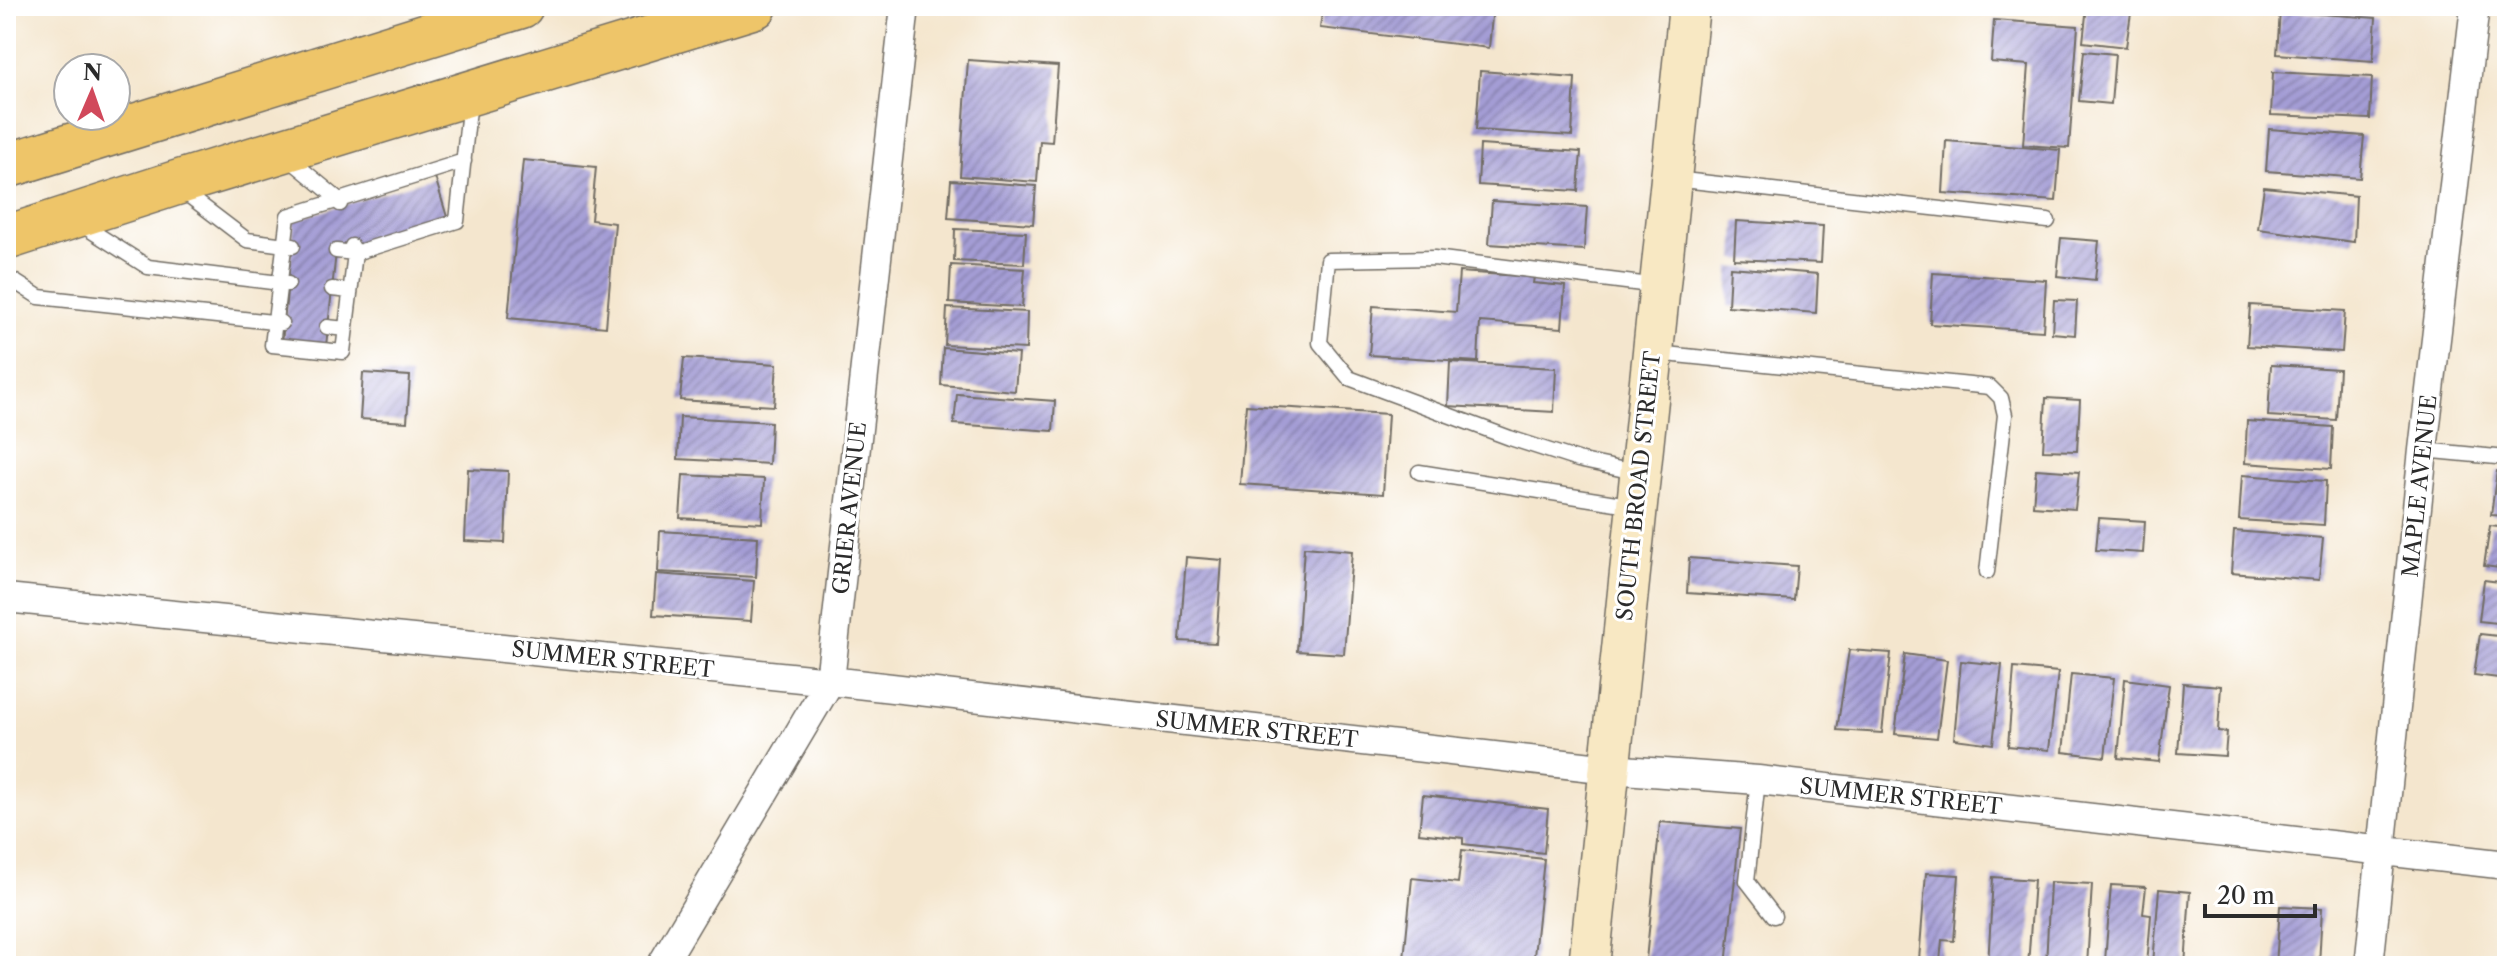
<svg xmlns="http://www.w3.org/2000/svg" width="2513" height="972" viewBox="0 0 2513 972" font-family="'Libre Caslon Text',serif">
<defs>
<pattern id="building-hatch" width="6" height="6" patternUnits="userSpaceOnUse" patternTransform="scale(2)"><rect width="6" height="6" fill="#a49dd5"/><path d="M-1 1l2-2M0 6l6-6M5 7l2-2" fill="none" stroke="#8680ad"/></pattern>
</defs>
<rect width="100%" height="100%" fill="#fff"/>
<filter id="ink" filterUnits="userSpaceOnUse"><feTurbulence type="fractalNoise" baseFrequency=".0125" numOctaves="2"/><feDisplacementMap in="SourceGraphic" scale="16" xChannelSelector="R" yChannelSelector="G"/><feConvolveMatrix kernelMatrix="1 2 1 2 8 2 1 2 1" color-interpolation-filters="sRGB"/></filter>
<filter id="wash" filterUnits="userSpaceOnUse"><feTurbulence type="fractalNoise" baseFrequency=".006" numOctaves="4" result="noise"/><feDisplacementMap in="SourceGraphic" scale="32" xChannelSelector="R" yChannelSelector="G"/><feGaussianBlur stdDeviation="1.8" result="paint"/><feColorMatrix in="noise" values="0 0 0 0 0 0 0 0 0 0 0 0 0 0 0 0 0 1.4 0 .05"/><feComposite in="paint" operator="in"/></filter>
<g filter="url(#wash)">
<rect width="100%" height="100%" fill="#f4e6ce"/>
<g id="blocks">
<path fill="url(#building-hatch)" d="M1323 6H1493L1489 48 1320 28Z
M2087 6H2132L2126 47 2083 42Z
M2280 11 2376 18 2373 61 2277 54Z
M1994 20 2078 26 2069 148 2023 145 2029 65 1991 62Z
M2084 51 2115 54 2111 104 2079 101Z
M968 60 1058 66 1052 142 1040 141 1037 182 960 176Z
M1480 71 1575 78 1572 136 1476 130Z
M2273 72 2372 77 2370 119 2271 115Z
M2269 129 2364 136 2360 178 2266 171Z
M1946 141 2060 150 2056 201 1943 193Z
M1480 145 1581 152 1578 191 1478 185Z
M523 160 596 167 591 220 615 223 606 327 508 318Z
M435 177 447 217 336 252 326 346 282 343 294 220Z
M951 180 1036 186 1033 224 948 218Z
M2264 187 2356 196 2354 242 2258 229Z
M1492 201 1587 207 1584 250 1489 244Z
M1736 221 1823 226 1821 263 1734 259Z
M955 229 1026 232 1024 264 954 261Z
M2061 238 2099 241 2095 280 2057 276Z
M951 265 1025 269 1022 307 949 303Z
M1730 267 1818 274 1816 313 1728 306Z
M1459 272 1534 277 1533 283 1565 286 1562 328 1480 322 1478 362 1369 355 1373 306 1456 312Z
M1933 273 2046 280 2043 331 1930 324Z
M2054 300 2077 301 2075 335 2052 333Z
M2250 305 2345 311 2342 352 2247 346Z
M947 308 1027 312 1026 349 945 345Z
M943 348 1018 354 1015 391 941 385Z
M684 358 777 364 774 406 680 400Z
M1450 362 1556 368 1554 412 1448 406Z
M2271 365 2339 369 2336 420 2268 416Z
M363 373 410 376 407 422 360 419Z
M957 394 1055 401 1053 431 954 424Z
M2046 398 2080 400 2077 451 2043 450Z
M1246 405 1388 414 1383 494 1240 484Z
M680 417 771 422 769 464 678 459Z
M2247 421 2333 427 2331 469 2245 463Z
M468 469 508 471 505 543 465 541Z
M2036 469 2079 472 2075 509 2033 506Z
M2497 471 2507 472V516L2491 515Z
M683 475 764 479 762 523 680 518Z
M2242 475 2326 481 2324 525 2239 520Z
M2099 518 2145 521 2143 553 2096 550Z
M2490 526 2507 528V569L2484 566Z
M660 531 758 537 756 577 658 572Z
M2234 531 2323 538 2319 580 2231 573Z
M1304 547 1352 551 1344 654 1297 651Z
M1186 557 1222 560 1216 643 1180 641Z
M1689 558 1797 566 1794 600 1687 593Z
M656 574 754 581 751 621 653 615Z
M2484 580 2507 583V624L2479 621Z
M2480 634 2507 637V679L2474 675Z
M1849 650 1891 653 1882 733 1837 730Z
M1905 654 1947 660 1937 738 1895 734Z
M1961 661 2002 665 1993 744 1954 739Z
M2014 668 2058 672 2049 750 2008 746Z
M2071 674 2114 678 2105 757 2063 752Z
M2125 679 2169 685 2159 762 2118 758Z
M2183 683 2221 686 2218 731 2227 732 2225 756 2178 753Z
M1423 795 1548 809 1544 853 1463 844V838L1419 833Z
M1660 822 1740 829 1726 966 1646 960Z
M1462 850 1544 859 1533 966H1465L1404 959 1412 878 1458 883Z
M1926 873 1959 875 1954 941 1942 940 1940 962 1919 960Z
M1993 877 2034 880 2028 966H1988Z
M2050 882 2092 884 2087 966H2046Z
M2111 885 2146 887 2143 914 2151 915 2147 965 2105 961Z
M2159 889 2190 892 2185 966 2153 964Z
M2280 906 2322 908 2319 966H2276Z"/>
</g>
</g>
<g filter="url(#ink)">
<use href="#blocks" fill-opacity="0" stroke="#716c64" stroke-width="2"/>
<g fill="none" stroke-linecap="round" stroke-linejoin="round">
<defs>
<path id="lane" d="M287 157 338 199 340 204
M464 161 288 216 272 345 343 352 355 253 457 221 470 100
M1674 179 2048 221
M180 189 247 240 293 246
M79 223 148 267 288 284
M336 251 355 253 352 246
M6 276 39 297 282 323
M332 289 350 291
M327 327 346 329
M1656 353 1990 387 2001 398 2005 415 1987 572
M2423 450 2507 458
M1419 472 1635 506
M1639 473 1578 460 1510 438 1349 378 1320 343 1328 260 1434 258 1658 286
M1758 780 1747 881 1774 916"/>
<path id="street" d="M6 598 830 681 1610 769 1758 780 2507 865
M661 966 830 681 905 6
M2369 966 2423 450 2475 6"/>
<path id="secondary" d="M1589 966 1689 6"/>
<path id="highway" d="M6 166 521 6
M6 238 173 184 755 6"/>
</defs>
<use href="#lane" stroke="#716c64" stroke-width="17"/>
<use href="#street" stroke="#716c64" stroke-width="31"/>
<use href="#secondary" stroke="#716c64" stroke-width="43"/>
<use href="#highway" stroke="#716c64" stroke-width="47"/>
<use href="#lane" stroke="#fff" stroke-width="14"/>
<use href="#street" stroke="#fff" stroke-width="28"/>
<use href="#secondary" stroke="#f8e8c3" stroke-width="40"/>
<use href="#highway" stroke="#eec569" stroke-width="44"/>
</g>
</g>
<g text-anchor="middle" stroke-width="6" stroke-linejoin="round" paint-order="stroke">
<g font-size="22" fill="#2b2b2b" stroke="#fff">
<text transform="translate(1638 486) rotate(-84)" y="8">SOUTH BROAD STREET</text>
<text transform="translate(2419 486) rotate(-84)" y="8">MAPLE AVENUE</text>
<text transform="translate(849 508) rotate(-84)" y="8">GRIER AVENUE</text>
<text transform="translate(613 659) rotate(6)" y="8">SUMMER STREET</text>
<text transform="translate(1257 729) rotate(6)" y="8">SUMMER STREET</text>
<text transform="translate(1901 796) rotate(6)" y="8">SUMMER STREET</text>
</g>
</g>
<rect width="2513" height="972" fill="none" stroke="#fff" stroke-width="32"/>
<g transform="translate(92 92) rotate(2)"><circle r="38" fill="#ffffff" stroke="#aaaaaa" stroke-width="2"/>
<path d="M0-6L14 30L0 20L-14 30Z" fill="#d1495b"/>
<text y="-12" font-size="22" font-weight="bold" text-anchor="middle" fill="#2b2b2b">N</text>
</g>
<path d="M2205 904v12h110v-12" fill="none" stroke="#2b2b2b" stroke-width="4"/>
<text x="2217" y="904" font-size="24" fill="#2b2b2b" stroke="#ffffff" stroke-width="6" paint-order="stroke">20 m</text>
</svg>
